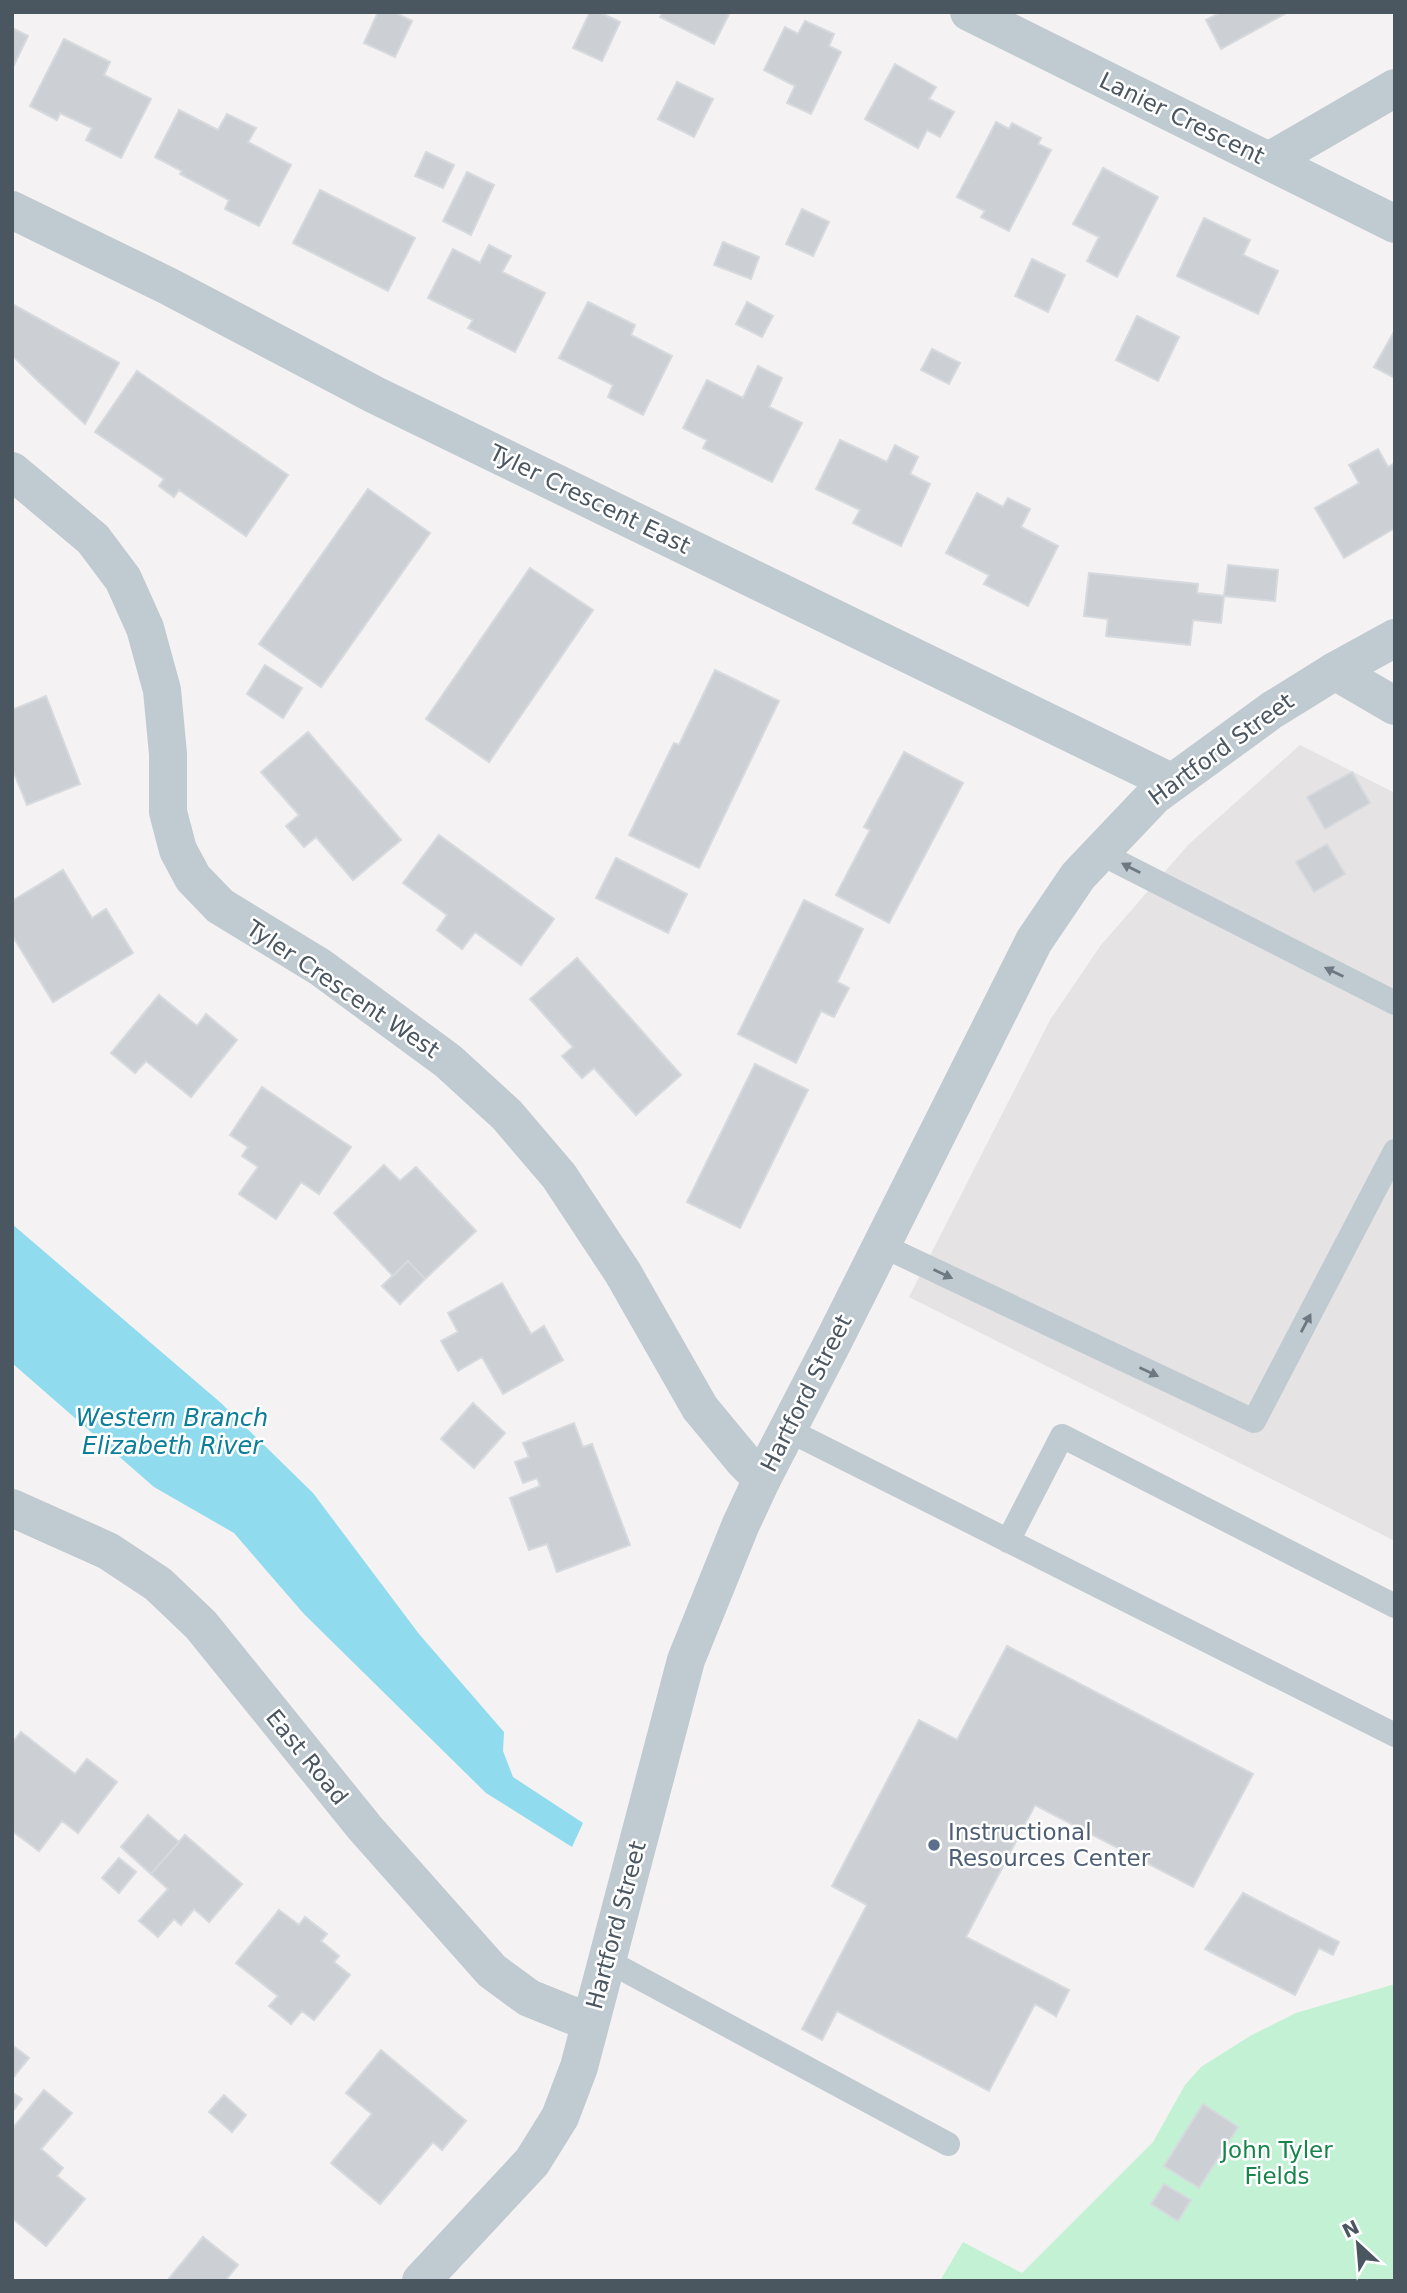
<svg xmlns="http://www.w3.org/2000/svg" width="1407" height="2293" viewBox="0 0 1407 2293" font-family="'DejaVu Sans',sans-serif">
<rect width="100%" height="100%" fill="#f4f2f2"/>
<path fill="#e5e3e4" d="M1300 745 1395 793V1541L909 1297 1050 1020 1101 945 1189 844Z"/>
<path fill="#c2f1d4" d="M1395 1984V2281H940L963 2242 1022 2273 1153 2142 1185 2085 1201 2067 1250 2036 1296 2013Z"/>
<path fill="#90dbed" d="M12 1224 221 1403 313 1493 419 1634 504 1732 503 1751 513 1777 583 1823 572 1847 486 1793 304 1614 234 1533 154 1487 12 1363Z"/>
<path fill="#cccfd4" stroke="#d6d9dd" stroke-width="2" d="M378 12H394L412 21 395 57 364 43Z
M590 12H599L620 22 602 61 573 48Z
M663 12H730L714 44 660 17Z
M1221 12H1288L1221 49 1206 20Z
M805 21 834 34 829 46 841 52 811 114 787 103 795 86 764 70 785 27 798 34Z
M12 28 28 36 12 69Z
M64 39 110 62 104 75 151 99 121 158 86 140 92 128 60 113 57 120 30 106Z
M895 64 936 87 929 99 954 112 940 137 927 130 918 148 865 119Z
M677 82 713 99 694 137 658 119Z
M179 110 218 130 227 114 256 128 248 142 291 165 259 226 225 209 229 200 180 174 182 171 155 157Z
M996 122 1009 129 1012 123 1041 138 1038 144 1051 150 1009 231 981 217 985 211 957 197Z
M426 152 454 165 443 188 415 176Z
M1103 168 1158 197 1117 277 1087 261 1099 237 1073 224Z
M467 172 494 185 471 235 443 221Z
M320 190 415 238 388 291 293 243Z
M802 209 829 222 813 256 786 244Z
M1204 218 1250 240 1243 255 1278 271 1258 314 1177 276Z
M723 242 759 257 751 279 714 265Z
M489 245 511 256 502 272 545 293 515 352 468 328 473 320 428 298 453 249 480 263Z
M1032 259 1065 275 1048 312 1015 296Z
M588 302 635 325 631 335 672 356 643 415 608 397 613 385 559 358Z
M747 302 773 316 762 337 736 324Z
M12 304 119 363 85 424 38 381 12 355Z
M1137 316 1179 337 1158 381 1116 360Z
M1395 330V378L1374 367Z
M932 349 960 363 949 384 921 370Z
M758 366 782 378 769 407 802 423 772 482 703 448 707 440 683 428 707 380 743 398Z
M137 371 288 475 246 536 179 490 174 497 159 486 164 479 95 432Z
M840 440 887 462 895 445 918 457 910 474 930 484 901 546 853 523 860 510 816 489Z
M1378 449 1388 467 1395 463V528L1344 558 1315 508 1359 483 1349 465Z
M368 489 430 533 321 687 259 644Z
M977 493 1003 507 1008 498 1030 509 1021 527 1058 546 1028 606 984 584 989 575 946 553Z
M1228 565 1278 570 1275 601 1224 596Z
M530 568 593 610 489 762 426 719Z
M1089 573 1198 584 1197 593 1224 596 1221 623 1193 620 1190 645 1106 636 1108 619 1084 616Z
M265 665 302 688 283 718 247 694Z
M715 670 779 701 699 868 629 835 674 743 679 745Z
M46 696 80 784 27 805 12 768V710Z
M308 732 401 840 353 880 316 837 304 847 286 826 299 815 261 772Z
M904 752 963 783 889 923 836 895 870 830 864 827Z
M1352 772 1370 803 1325 829 1307 797Z
M439 835 554 919 521 965 475 932 462 949 437 930 447 915 403 883Z
M1327 844 1345 874 1314 892 1296 862Z
M616 858 687 894 668 933 596 898Z
M63 870 92 918 106 909 133 953 53 1002 12 935V901Z
M804 900 863 929 837 982 849 988 834 1017 821 1011 796 1063 738 1034Z
M577 958 681 1075 636 1115 594 1068 582 1078 562 1056 573 1047 530 999Z
M159 995 197 1026 206 1014 237 1040 191 1097 146 1061 135 1073 111 1053Z
M755 1064 808 1090 740 1228 687 1202Z
M262 1087 351 1147 319 1194 301 1182 276 1219 239 1194 258 1167 242 1156 248 1147 230 1135Z
M384 1165 400 1181 416 1167 476 1231 425 1279 408 1261 393 1276 334 1213Z
M408 1261 425 1279 400 1304 382 1286Z
M502 1283 531 1334 544 1326 563 1360 503 1394 482 1357 458 1371 441 1341 458 1332 448 1313Z
M473 1403 505 1433 474 1468 441 1439Z
M574 1423 583 1447 592 1444 630 1545 557 1572 547 1544 529 1550 510 1498 540 1486 537 1478 523 1483 515 1462 529 1457 523 1443Z
M1007 1646 1253 1774 1193 1887 1035 1805 966 1937 1069 1990 1056 2016 1035 2004 989 2091 837 2011 822 2040 802 2029 867 1905 832 1886 919 1720 957 1740Z
M21 1732 75 1774 87 1759 117 1782 78 1833 62 1821 39 1851 12 1831V1743Z
M148 1815 179 1842 151 1874 121 1847Z
M185 1835 242 1884 209 1922 194 1909 181 1925 174 1919 158 1937 139 1921 168 1889 151 1874Z
M119 1858 136 1872 119 1893 102 1878Z
M1243 1893 1339 1942 1333 1955 1319 1948 1295 1995 1205 1949Z
M279 1910 299 1925 305 1917 327 1934 321 1941 339 1956 334 1962 350 1975 314 2020 302 2011 291 2024 269 2006 278 1996 236 1963Z
M12 2045 29 2058 12 2079Z
M381 2050 466 2121 442 2150 433 2142 380 2204 331 2163 372 2114 346 2093Z
M44 2090 72 2113 41 2149 63 2168 57 2176 85 2199 46 2246 12 2218V2129Z
M12 2092 22 2099 12 2112Z
M224 2095 246 2115 232 2132 209 2112Z
M1203 2104 1238 2127 1199 2188 1164 2166Z
M1164 2184 1191 2200 1178 2221 1151 2204Z
M203 2237 238 2265 225 2281H167Z"/>
<g fill="none" stroke-linecap="round" stroke-linejoin="round">
<path stroke="#c0cad1" stroke-width="24" d="M1098 852 1395 1003
M881 1245 1254 1421 1395 1151
M788 1430 1395 1735
M1008 1541 1062 1436 1395 1606
M606 1960 948 2144"/>
<path stroke="#c0cad1" stroke-width="38" d="M969 12 1395 224
M1269 161 1395 88
M12 210 168 286 375 395 1171 782
M12 471 93 539 123 579 145 628 162 690 168 754V812L178 850 193 878 220 906 320 967 448 1061 507 1115 559 1176 623 1273 700 1408 743 1460 762 1479
M1335 671 1395 706
M12 1508 108 1551 158 1584 201 1625 365 1828 492 1971 529 1998 571 2015 591 2019"/>
<path stroke="#c0cad1" stroke-width="38" d="M421 2281 532 2162 560 2117 579 2067 686 1660 741 1524 762 1479 834 1340 1034 941 1078 876 1154 796 1272 710 1335 671 1395 638"/>
</g>
<defs><path id="oneway-solid" d="M-6-.8H1V-3.2L6.5 0L1 3.2V.8H-6Z" transform="scale(1.75)"/></defs>
<g fill="#6d7982">
<use href="#oneway-solid" transform="translate(1131 868) rotate(-153)"/>
<use href="#oneway-solid" transform="translate(1334 972) rotate(-154)"/>
<use href="#oneway-solid" transform="translate(943 1274) rotate(25)"/>
<use href="#oneway-solid" transform="translate(1306 1323) rotate(-62)"/>
<use href="#oneway-solid" transform="translate(1149 1372) rotate(25)"/>
</g>
<circle fill="#5c6f8a" stroke="#fff" stroke-width="2.5" cx="934" cy="1845" r="7"/>
<g text-anchor="middle" stroke-width="5" stroke-linejoin="round" paint-order="stroke">
<g font-size="23" fill="#4a5660" stroke="#fff">
<text transform="translate(1182 118) rotate(26)" y="8">Lanier Crescent</text>
<text transform="translate(590 499) rotate(26)" y="8">Tyler Crescent East</text>
<text transform="translate(1221 749) rotate(-36)" y="8">Hartford Street</text>
<text transform="translate(343 989) rotate(34)" y="8">Tyler Crescent West</text>
<text transform="translate(806 1393) rotate(-63)" y="8">Hartford Street</text>
<text transform="translate(307 1757) rotate(51)" y="8">East Road</text>
<text transform="translate(616 1925) rotate(-75)" y="8">Hartford Street</text>
</g>
<g font-size="23" fill="#4e5e75" stroke="#fff" text-anchor="start">
<text x="948" y="1840">Instructional<tspan x="948" dy="26">Resources Center</tspan></text>
</g>
<g font-size="23" fill="#17844c" stroke="#fff">
<text x="1277" y="2158">John Tyler<tspan x="1277" dy="26">Fields</tspan></text>
</g>
<g font-size="24" font-style="italic" fill="#0d7e99" stroke="#fff">
<text x="172" y="1426">Western Branch<tspan x="172" dy="28">Elizabeth River</tspan></text>
</g>
</g>
<rect width="1407" height="2293" fill="none" stroke="#4a5660" stroke-width="28"/>
<g transform="translate(1358 2244) rotate(334)" stroke="#ffffff" stroke-width="5" paint-order="stroke">
<path d="M0-5L12 26L0 18L-12 26Z" fill="#4a5660"/>
<text y="-10" font-size="19" font-weight="bold" text-anchor="middle" fill="#4a5660">N</text>
</g>
</svg>
